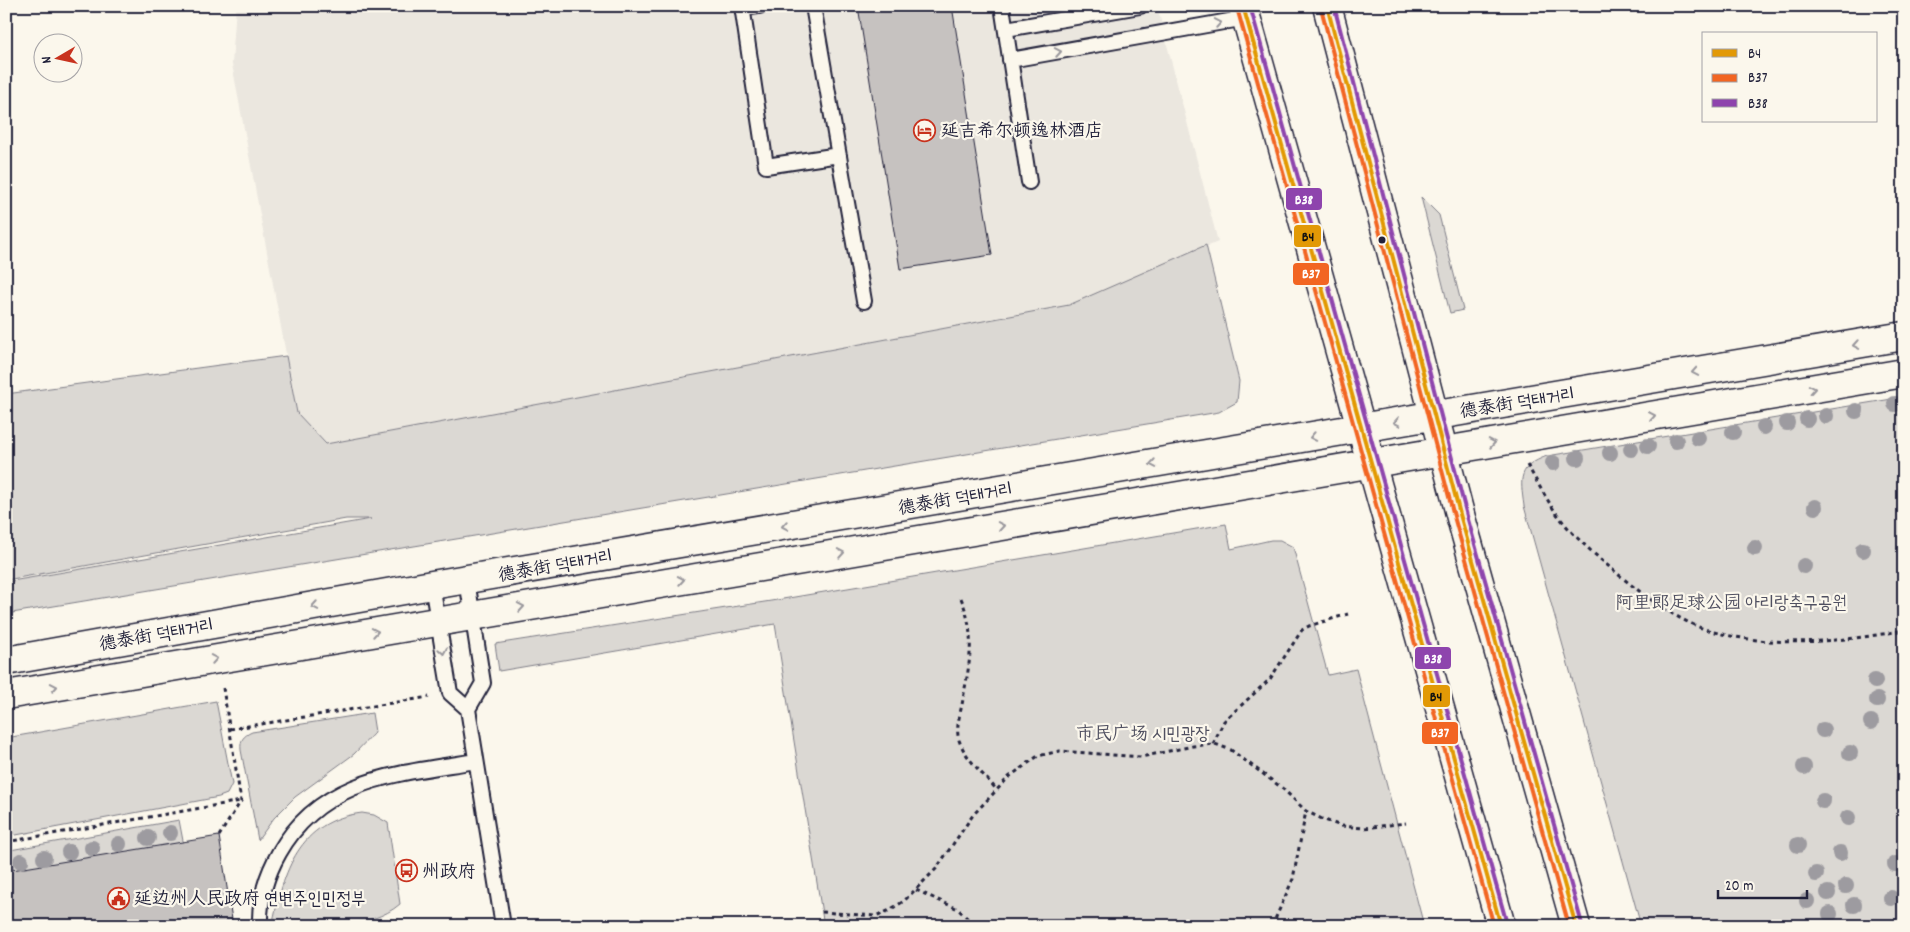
<svg xmlns="http://www.w3.org/2000/svg" width="1910" height="932" viewBox="0 0 1910 932" font-family="Dekko,'LXGW WenKai TC','Poor Story',sans-serif">
<rect width="100%" height="100%" fill="#fbf7ec"/>
<filter id="ink" filterUnits="userSpaceOnUse"><feTurbulence type="fractalNoise" baseFrequency=".02" numOctaves="2"/><feDisplacementMap in="SourceGraphic" scale="10" xChannelSelector="R" yChannelSelector="G"/><feConvolveMatrix kernelMatrix="1 2 1 2 8 2 1 2 1" color-interpolation-filters="sRGB"/></filter>
<g filter="url(#ink)">
<path fill="#ebe7df" d="M236 6H1157L1218 242 1069 305 326 444 297 413 232 64Z"/>
<path fill="#dbd8d3" stroke="#7e7d87" d="M1421 197 1439 215 1463 310 1450 313Z
M1206 245 1239 381 1237 402 1219 412 6 614V582L371 519H346L6 580V394L286 356 297 413 326 444 1069 305Z
M1904 397V926H1641L1524 506C1520 477 1518 467 1547 456Z
M1226 524 1231 549 1271 540H1280L1293 547 1328 675 1356 669 1424 926H824L775 624 499 671 495 644 771 601Z
M216 701 232 784 227 794 219 797 16 835 7 828 6 738Z
M372 713 375 732 354 754 295 797 274 818 258 840 241 750C240 740 243 736 252 732Z
M362 813 374 815 388 823 400 904C369 931 312 926 272 926 284 871 298 821 362 813Z
M179 820 184 846 15 876 10 850Z"/>
<path fill="#c6c2c0" stroke="#22223b" d="M858 6H952L992 255 900 269Z
M219 836 233 926H6V871Z"/>
<g fill="none" stroke-linecap="round" stroke-linejoin="round">
<defs>
<path id="service" d="M742 6 766 166 839 155
M813 6 864 301
M1002 6 1029 182
M742 9 759 6
M1006 29 1140 6
M1010 60 1246 18
M467 580 483 683 468 709
M432 585 450 693 468 709 503 926
M260 926C259 900 266 876 279 853 322 777 399 774 476 761"/>
<path id="tertiary" d="M6 661 432 585 1904 336
M6 695 1904 373"/>
<path id="primary" d="M1243 6 1501 926
M1327 6 1461 518 1576 926"/>
</defs>
<use href="#service" stroke="#22223b" stroke-width="18"/>
<use href="#tertiary" stroke="#22223b" stroke-width="31"/>
<use href="#primary" stroke="#22223b" stroke-width="31"/>
<path stroke="#22223b" stroke-width="3" stroke-dasharray="4 4" stroke-linecap="butt" d="M1527 465C1537 481 1546 499 1557 514 1572 535 1593 553 1613 570 1637 590 1665 612 1694 625 1754 650 1841 643 1904 630
M961 598C976 635 970 661 963 699 961 712 955 727 959 740 965 758 984 775 996 789
M230 729 429 697
M1213 744 1224 721 1270 679 1302 630 1309 626 1348 614
M219 836 241 801 223 688
M6 842 241 801
M916 890 958 909 975 926
M822 912 875 916 888 911 904 901 936 869 973 815 1009 777 1038 756 1060 751 1141 757 1193 746 1215 744 1231 750 1282 788 1306 811 1322 819 1341 826 1364 828 1406 823
M1272 926 1293 879 1306 811"/>
<use href="#service" stroke="#fbf7ec" stroke-width="14"/>
<use href="#tertiary" stroke="#fbf7ec" stroke-width="28"/>
<use href="#primary" stroke="#fbf7ec" stroke-width="28"/>
<defs>
<path id="bus-1" d="M1243 6 1501 926
M1327 6 1461 518 1576 926"/>
<path id="bus-2" d="M1237 8 1494 926
M1321 8 1455 520 1569 926"/>
<path id="bus-3" d="M1250 6 1507 924
M1334 6 1467 516 1582 924"/>
</defs>
<use href="#bus-1" stroke="#fbf7ec" stroke-width="8"/>
<use href="#bus-2" stroke="#fbf7ec" stroke-width="8"/>
<use href="#bus-3" stroke="#fbf7ec" stroke-width="8"/>
<use href="#bus-1" stroke="#e29906" stroke-width="4"/>
<use href="#bus-2" stroke="#f26522" stroke-width="4"/>
<use href="#bus-3" stroke="#8e44ad" stroke-width="4"/>
</g>
<g fill="#9d9ba0">
<circle cx="1895" cy="404" r="8"/>
<circle cx="1856" cy="411" r="8"/>
<circle cx="1826" cy="416" r="8"/>
<circle cx="1807" cy="419" r="8"/>
<circle cx="1787" cy="423" r="8"/>
<circle cx="1764" cy="427" r="8"/>
<circle cx="1733" cy="432" r="8"/>
<circle cx="1698" cy="438" r="8"/>
<circle cx="1676" cy="441" r="8"/>
<circle cx="1648" cy="446" r="8"/>
<circle cx="1631" cy="449" r="8"/>
<circle cx="1610" cy="453" r="8"/>
<circle cx="1577" cy="458" r="8"/>
<circle cx="1553" cy="463" r="8"/>
<circle cx="1815" cy="507" r="8"/>
<circle cx="1755" cy="548" r="8"/>
<circle cx="1863" cy="550" r="8"/>
<circle cx="1804" cy="566" r="8"/>
<circle cx="1875" cy="681" r="8"/>
<circle cx="1877" cy="700" r="8"/>
<circle cx="1871" cy="722" r="8"/>
<circle cx="1823" cy="730" r="8"/>
<circle cx="1850" cy="753" r="8"/>
<circle cx="1804" cy="767" r="8"/>
<circle cx="1823" cy="801" r="8"/>
<circle cx="1848" cy="818" r="8"/>
<circle cx="170" cy="833" r="8"/>
<circle cx="148" cy="838" r="8"/>
<circle cx="119" cy="844" r="8"/>
<circle cx="1798" cy="845" r="8"/>
<circle cx="92" cy="848" r="8"/>
<circle cx="69" cy="852" r="8"/>
<circle cx="1840" cy="853" r="8"/>
<circle cx="44" cy="858" r="8"/>
<circle cx="21" cy="861" r="8"/>
<circle cx="1895" cy="864" r="8"/>
<circle cx="1816" cy="874" r="8"/>
<circle cx="1846" cy="886" r="8"/>
<circle cx="1828" cy="893" r="8"/>
<circle cx="1891" cy="898" r="8"/>
<circle cx="1807" cy="901" r="8"/>
<circle cx="1854" cy="905" r="8"/>
<circle cx="1830" cy="914" r="8"/>
</g>
<defs><path id="oneway-chevron" d="M-2-3.5L2.5 0L-2 3.5" fill="none" stroke-width="1.6" stroke-linecap="round" stroke-linejoin="round" transform="scale(1.25)"/></defs>
<g stroke="#99979c">
<use href="#oneway-chevron" transform="translate(1218 23) rotate(-10)"/>
<use href="#oneway-chevron" transform="translate(1058 52) rotate(-10)"/>
<use href="#oneway-chevron" transform="translate(1856 345) rotate(170)"/>
<use href="#oneway-chevron" transform="translate(1695 372) rotate(170)"/>
<use href="#oneway-chevron" transform="translate(1812 389) rotate(-10)"/>
<use href="#oneway-chevron" transform="translate(1652 416) rotate(-10)"/>
<use href="#oneway-chevron" transform="translate(1397 422) rotate(170)"/>
<use href="#oneway-chevron" transform="translate(1313 437) rotate(169)"/>
<use href="#oneway-chevron" transform="translate(1492 443) rotate(-10)"/>
<use href="#oneway-chevron" transform="translate(1153 464) rotate(170)"/>
<use href="#oneway-chevron" transform="translate(785 526) rotate(170)"/>
<use href="#oneway-chevron" transform="translate(1001 526) rotate(-10)"/>
<use href="#oneway-chevron" transform="translate(841 553) rotate(-10)"/>
<use href="#oneway-chevron" transform="translate(681 580) rotate(-10)"/>
<use href="#oneway-chevron" transform="translate(315 606) rotate(170)"/>
<use href="#oneway-chevron" transform="translate(521 607) rotate(-10)"/>
<use href="#oneway-chevron" transform="translate(375 632) rotate(-10)"/>
<use href="#oneway-chevron" transform="translate(443 651) rotate(81)"/>
<use href="#oneway-chevron" transform="translate(214 659) rotate(-10)"/>
<use href="#oneway-chevron" transform="translate(54 687) rotate(-10)"/>
</g>
</g>
<defs>
<symbol id="hotel-ring" viewBox="-11 -11 22 22"><circle r="9.5" fill="#fbf7ec" stroke="#c8321e" stroke-width="1.5"/><path d="M-6-4.5h1.5V1H6V5H4.5V3h-9V5H-6ZM-4 0a1.8 1.8 0 1 1 3.6 0ZM.5 0V-2.5h3Q6-2.5 6 0Z" fill="#c8321e"/></symbol>
<symbol id="bus-ring" viewBox="-11 -11 22 22"><circle r="9.5" fill="#fbf7ec" stroke="#c8321e" stroke-width="1.5"/><path d="M-5-6H5V4H4V6H2V4H-2V6H-4V4H-5ZM-3.5-4V0h7V-4ZM-3.5 1.2v1.5H-2V1.2ZM2 1.2v1.5H3.5V1.2Z" fill="#c8321e"/></symbol>
<symbol id="civic-ring" viewBox="-11 -11 22 22"><circle r="9.5" fill="#fbf7ec" stroke="#c8321e" stroke-width="1.5"/><path d="M-.6-6.5H3V-4.5H.6V-3L4-1V1h2V6H-6V1h2V-1L-.6-3ZM-1.2 2.5V6h2.4V2.5Z" fill="#c8321e"/></symbol>
</defs>
<g fill-rule="evenodd">
<use href="#hotel-ring" x="912" y="118" width="25" height="25"/>
<use href="#bus-ring" x="394" y="858" width="25" height="25"/>
<use href="#civic-ring" x="106" y="886" width="25" height="25"/>
</g>
<circle fill="#22223b" stroke="#fbf7ec" stroke-width="2" cx="1382" cy="240" r="4.5"/>
<g text-anchor="middle" stroke-width="4.5" stroke-linejoin="round" paint-order="stroke">
<g font-size="18" fill="#22223b" stroke="#fbf7ec" text-anchor="start">
<text x="941" y="136">延吉希尔顿逸林酒店</text>
<text x="422" y="877">州政府</text>
<text x="134" y="904">延边州人民政府 연변주인민정부</text>
</g>
<g font-size="18" fill="#22223b" stroke="#fbf7ec">
<text transform="translate(1517 402) rotate(-9)" y="6">德泰街 덕태거리</text>
<text transform="translate(955 498) rotate(-10)" y="6">德泰街 덕태거리</text>
<text transform="translate(555 565) rotate(-10)" y="6">德泰街 덕태거리</text>
<text transform="translate(156 634) rotate(-10)" y="6">德泰街 덕태거리</text>
</g>
<g font-size="18" fill="#505061" stroke="#fbf7ec">
<text x="1731" y="608">阿里郎足球公园 아리랑축구공원</text>
<text x="1143" y="739">市民广场 시민광장</text>
</g>
</g>
<g stroke="#fbf7ec" stroke-width="2">
<rect x="1285" y="187" width="38" height="24" rx="5" fill="#8e44ad"/>
<rect x="1293" y="224" width="29" height="24" rx="5" fill="#e29906"/>
<rect x="1292" y="262" width="38" height="24" rx="5" fill="#f26522"/>
<rect x="1414" y="646" width="38" height="24" rx="5" fill="#8e44ad"/>
<rect x="1422" y="684" width="29" height="24" rx="5" fill="#e29906"/>
<rect x="1421" y="721" width="38" height="24" rx="5" fill="#f26522"/>
</g>
<g font-size="14" text-anchor="middle" font-weight="bold" fill="#fff">
<text x="1304" y="204">B38</text>
<text x="1311" y="278">B37</text>
<text x="1433" y="663">B38</text>
<text x="1440" y="737">B37</text>
</g>
<g font-size="14" text-anchor="middle" font-weight="bold" fill="#111">
<text x="1308" y="241">B4</text>
<text x="1436" y="701">B4</text>
</g>
<rect width="1910" height="932" fill="none" stroke="#fbf7ec" stroke-width="25"/>
<rect x="12" y="12" width="1885" height="907" fill="none" stroke="#22223b" stroke-width="2" filter="url(#ink)"/>
<rect x="1702" y="32" width="175" height="90" fill="#fbf7ec" stroke="#a4a2a5"/>
<rect x="1712" y="49" width="25" height="8" fill="#e29906" stroke="#a4a2a5"/>
<text x="1748" y="58" font-size="15" fill="#22223b">B4</text>
<rect x="1712" y="74" width="25" height="8" fill="#f26522" stroke="#a4a2a5"/>
<text x="1748" y="82" font-size="15" fill="#22223b">B37</text>
<rect x="1712" y="99" width="25" height="8" fill="#8e44ad" stroke="#a4a2a5"/>
<text x="1748" y="108" font-size="15" fill="#22223b">B38</text>
<g transform="translate(58 58) rotate(261)"><circle r="24" fill="#fbf7ec" stroke="#a4a2a5"/>
<path d="M0-4L9 19L0 12L-9 19Z" fill="#c8321e"/>
<text y="-8" font-size="14" font-weight="bold" text-anchor="middle" fill="#22223b">N</text>
</g>
<path d="M1718 890v8h89v-8" fill="none" stroke="#22223b" stroke-width="2.5"/>
<text x="1725" y="890" font-size="15" fill="#22223b" stroke="#fbf7ec" stroke-width="4" paint-order="stroke">20 m</text>
</svg>
